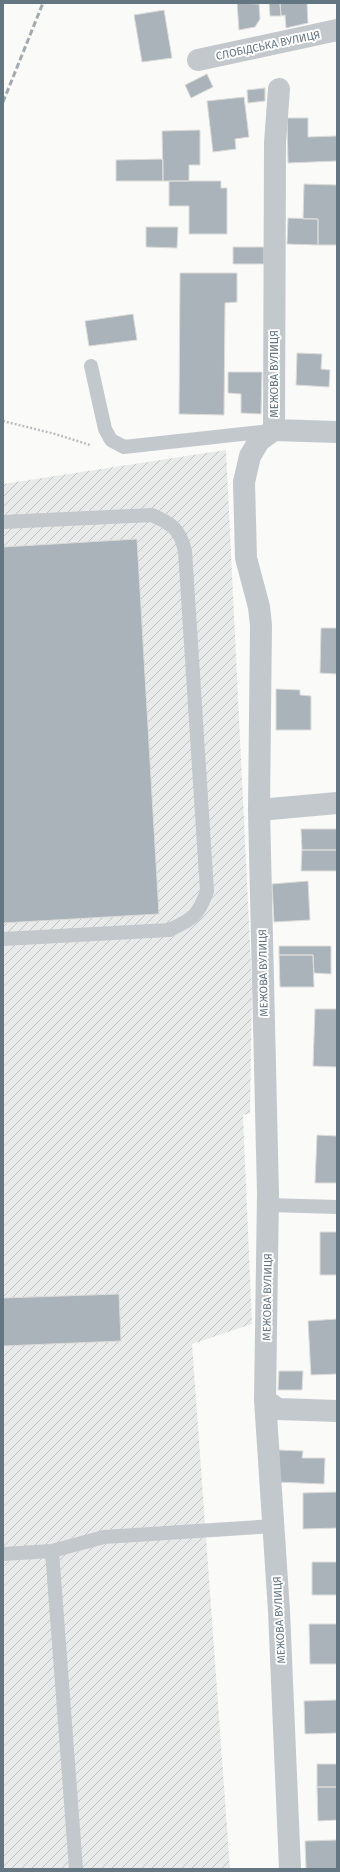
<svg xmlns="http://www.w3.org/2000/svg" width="340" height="1872" viewBox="0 0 340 1872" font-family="'Fira Sans',sans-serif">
<defs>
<pattern id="industrial-furrows" width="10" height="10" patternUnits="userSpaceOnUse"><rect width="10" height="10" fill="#e8e9e9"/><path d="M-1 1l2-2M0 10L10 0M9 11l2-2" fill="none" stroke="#c0c1c2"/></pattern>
</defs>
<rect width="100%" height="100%" fill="#fafaf8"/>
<path fill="url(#industrial-furrows)" d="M226 450 252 986 250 1113 243 1115 252 1324 192 1344 230 1869H3V484Z"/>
<path fill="#aab3b9" stroke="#dcdcda" d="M237 3 259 4 260 19 255 27 239 30Z
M269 3H280L281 16H270Z
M280 3H307L308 23 286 28 285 15 281 16Z
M164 10 172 58 142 62 134 15Z
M207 74 213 87 191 98 185 85Z
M265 88V101L248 103 247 90Z
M244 97 249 137 235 139 236 149 213 152 207 101Z
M287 118H308V137L337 136V161L288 163Z
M200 130V165H189V181H163L162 131Z
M163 159V181H116V160Z
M169 181H221V188H227V234H189V206H169Z
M304 184 337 185V245H318V219H303Z
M288 218 318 219V245L287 244Z
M146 227H178L177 248 146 247Z
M233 247H264V264H233Z
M180 273H237V302L225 303 224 415 179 414Z
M133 314 137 340 89 346 85 321Z
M297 353 322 354 321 369 330 370 329 387 296 385Z
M228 372H262L261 414 241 413V394L228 393Z
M137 539 159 914 3 923V547Z
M321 628H337V674L320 673Z
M276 689 300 690V695L311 696V730H276Z
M301 829H337V850H302Z
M302 850H337V871H301Z
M308 881 310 920 274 922 272 884Z
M279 946H331V974L314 973 313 955H279Z
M279 955H313L314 987H280Z
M315 1009H337V1067L313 1066Z
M317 1135 337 1136V1183H315Z
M320 1232H337V1275H320Z
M119 1294 121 1341 3 1346V1298Z
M337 1319V1374L311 1375 308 1321Z
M279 1371H303L302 1390H278Z
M278 1450 303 1451 302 1458H325L324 1484 277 1482Z
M337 1492V1528L303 1529V1493Z
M312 1562H337V1595H312Z
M309 1624H337V1664H310Z
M337 1700V1733L305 1734 304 1701Z
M317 1764H337V1787H317Z
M317 1787H337V1820L318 1821Z
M337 1840V1869H306L305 1841Z"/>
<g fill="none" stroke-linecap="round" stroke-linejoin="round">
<path stroke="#bbbfc2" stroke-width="2.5" stroke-dasharray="2 2" stroke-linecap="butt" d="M3 421 55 434 90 445"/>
<path stroke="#c3c8cc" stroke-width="14" d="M91 366 105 429 111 440 124 447 270 431
M3 522 152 515C172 524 180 529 185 551L207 891C199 915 192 920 169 930L3 939
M268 1205 337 1207
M3 1554 52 1551
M76 1869 52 1551 104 1537 274 1526"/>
<path stroke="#c3c8cc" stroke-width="22" d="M198 60 337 30
M279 89 275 143 274 430 259 441 250 456 244 482 246 558 259 607 261 625 259 810 268 1194 265 1400 279 1611 290 1869
M274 430 337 432
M259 810 337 803
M265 1400 278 1409 337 1411"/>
<path stroke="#a2aab0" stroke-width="3" stroke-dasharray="6 3" stroke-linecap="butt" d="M3 102 43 3"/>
</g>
<g text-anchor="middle" stroke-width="4" stroke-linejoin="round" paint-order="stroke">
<g font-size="11" fill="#657683" stroke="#fff">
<text transform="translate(268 45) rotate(-12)" y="4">СЛОБІДСЬКА ВУЛИЦЯ</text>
<text transform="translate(274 374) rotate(-90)" y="4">МЕЖОВА ВУЛИЦЯ</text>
<text transform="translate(263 973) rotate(-91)" y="4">МЕЖОВА ВУЛИЦЯ</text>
<text transform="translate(267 1297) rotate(-89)" y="4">МЕЖОВА ВУЛИЦЯ</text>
<text transform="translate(279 1620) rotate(-93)" y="4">МЕЖОВА ВУЛИЦЯ</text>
</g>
</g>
<rect width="340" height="1872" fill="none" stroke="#657683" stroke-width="8"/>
</svg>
